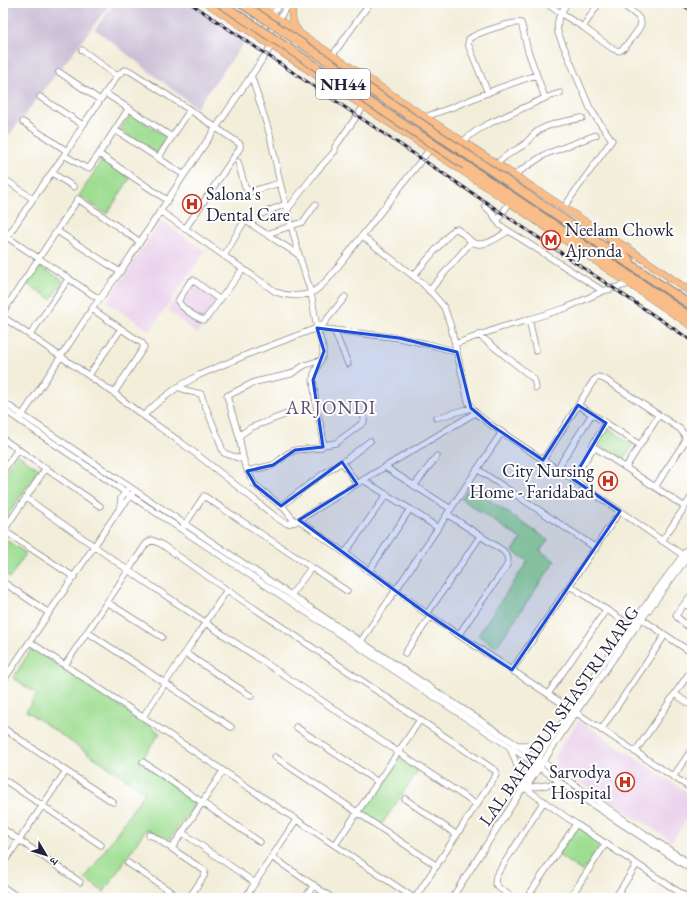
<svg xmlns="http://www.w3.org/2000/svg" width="695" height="901" viewBox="0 0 695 901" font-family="'EB Garamond','Noto Serif Devanagari',serif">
<rect width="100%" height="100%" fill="#fff"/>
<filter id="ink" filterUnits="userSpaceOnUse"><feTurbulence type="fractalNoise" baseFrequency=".025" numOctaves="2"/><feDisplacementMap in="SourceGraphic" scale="8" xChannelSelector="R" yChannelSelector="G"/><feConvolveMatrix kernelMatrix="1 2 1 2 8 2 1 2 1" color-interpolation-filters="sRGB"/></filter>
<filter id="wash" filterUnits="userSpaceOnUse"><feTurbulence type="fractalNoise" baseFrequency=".012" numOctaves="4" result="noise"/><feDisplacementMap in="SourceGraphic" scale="16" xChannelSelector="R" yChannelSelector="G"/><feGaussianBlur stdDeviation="0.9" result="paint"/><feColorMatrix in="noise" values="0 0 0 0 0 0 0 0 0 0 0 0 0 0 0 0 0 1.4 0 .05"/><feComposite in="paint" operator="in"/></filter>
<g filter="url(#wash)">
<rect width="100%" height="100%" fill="#f3eeda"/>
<path fill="#ead1ec" d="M161 221 205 251 150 331 107 302Z
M193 274 225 301 197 334 168 310Z
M579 720 692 796V812L672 841 557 767 554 757Z"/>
<path fill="#cabfd6" d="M3 3H111L3 143Z
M115 3H191L246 40 196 108 95 29Z"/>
<path fill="#9fde92" stroke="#608066" d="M131 114 168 138 157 154 120 130Z
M102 160 130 178 107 214 79 196Z
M38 264 63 281 51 299 26 283Z
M607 427 633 445 623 460 596 443Z
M17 454 39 469 3 522V475Z
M470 487 548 540 540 551 555 561 496 647 478 635 528 561 513 551 521 539 461 499Z
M3 538 26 553 10 578 3 573Z
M32 648 160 733 140 762 197 802 168 841 146 829 104 892 85 879 145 792 26 711 37 694 13 678Z
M399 756 419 769 382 824 363 810Z
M577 826 602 843 583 872 558 855Z"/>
</g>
<g filter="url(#ink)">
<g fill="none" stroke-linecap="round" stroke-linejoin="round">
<defs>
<path id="minor" d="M546 3 560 13 583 27 613 49 619 51C626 48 629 42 633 37 635 33 641 28 641 23 641 16 625 7 620 3
M583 27 599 3
M261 33 280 3
M266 37 290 3
M82 50 117 76
M332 56 370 3
M59 72 100 100
M105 93 172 137
M488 93 468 44 469 39C476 33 513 21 521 23L522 26 528 51 545 98
M40 97 83 125
M425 117 453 107 499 88 536 75
M23 122 67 151
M115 130 184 175
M462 142 476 131 488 124 545 98 560 93
M99 154 167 200
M64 155 86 168H89L99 154 129 108
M158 158 190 110
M238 162 245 187 249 192 280 183
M497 164C506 154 511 153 522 146 528 142 532 135 538 131 550 123 567 121 582 118
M52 173 74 187
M514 175 538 159 546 154 596 135
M3 179 6 180 33 199
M485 206 492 213 500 225 504 228 603 291
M564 207 612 140 597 119 590 108 558 33C556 19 560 14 567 3
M287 210 316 172 335 151V147L364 106
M160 211 276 292C286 296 300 297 311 293 318 290 323 284 329 278L430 149
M261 214 286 204
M497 221 510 202
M57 231 120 272
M267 234 303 222 315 205
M362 236 421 282 431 292 444 307 451 327 468 401C472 412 482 418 491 425L611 505 687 558
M7 237 99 299
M3 243 33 199 67 151 83 125 117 76 124 70 130 71 190 110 240 144V148L236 154 185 229
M224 256 242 225 246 221 299 255
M413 276 453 230 457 229C463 233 467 238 472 242 483 249 499 237 508 231
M429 291 471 242
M220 300 193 280 190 282 178 301C182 308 196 318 204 320L207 317 243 269
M92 309 142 343 144 347 114 393
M3 312 78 199 140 242
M3 317 114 393C136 412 160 427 183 444 215 468 246 493 277 518 287 525 288 525 299 520L363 480 475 413
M529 319 536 351
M320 328 345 297
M334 330 348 364
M30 335 69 278
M479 335 533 378 535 382 536 388
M455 344 502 327 521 322 566 308 603 291 629 284
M89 375 121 329
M178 387 188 391 201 394 203 400 218 437 222 449 224 453 244 460
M3 402 340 628 543 762 627 822 692 865
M578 405 640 445
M3 409 131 496 531 761 572 791 692 870
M144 415 157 403 178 387 199 375 251 353 317 328 399 338 432 345 457 352
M21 417 92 309 120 272 140 242 184 175 272 45
M436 418 471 408
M239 436 250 428 292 412
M3 439 100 506
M323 445 336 443 364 422V416
M592 450 593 444 606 423
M543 460 594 380 599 377 606 380 680 429C684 434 687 437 684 443L655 487
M342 462 357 484
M385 467 451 509
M626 467 659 415
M477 469 596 548
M557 469 592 414
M3 471 18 449
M247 471 273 465 280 460 287 454 295 450 320 448 322 446 323 441 322 430 317 412 313 380 314 374 323 355V348L317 328 311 293 299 255 280 183 270 135 251 75
M573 479 592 450 596 448 685 507
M363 480 410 509 438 528
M414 486 437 456
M26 498 128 570 206 623 477 805
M281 506 308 485 323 474 347 459 370 441
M120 508 121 498 127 490
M447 514 502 550C508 555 510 560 506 567L459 634
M299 520 396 590 427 614 548 694 692 789
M295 522 284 508 255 485 252 480 244 463 239 436 227 396 255 382 291 374 305 365 321 360
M184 526 204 496 347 591
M3 530 74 577
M4 530 46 468
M662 541 692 496
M345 553 387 494
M369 571 410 509
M3 582 49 613
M570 586 627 623
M692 594 676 615 677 617 692 630
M291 595 311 568
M107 602 162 637
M685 603 692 610
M427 614 481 535
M639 617 692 653
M87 632 165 683 231 727
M30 642 414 898
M359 644 438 528 502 432
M185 653 251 696
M405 653 431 616
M65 665 146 544 152 540 161 544 227 590 496 771V775L415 898
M512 670 620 511
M3 681 120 508 126 502 132 494
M548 694 606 610
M675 694 692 706
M143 717C170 675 199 633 227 590
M296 727 378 782
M3 728 66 771 113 802
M601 730 665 635
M516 745H547
M510 748 524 783
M635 752 692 669
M275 757 437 866
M143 762 260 842
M673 777 692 749
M3 779 101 845
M522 786 576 824 688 898
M526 788 561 783
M521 791 522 786 541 754 594 676 625 633 692 543
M405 799 457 835
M3 829 80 882
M183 833 255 883
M149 835 153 836 205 871 204 876 189 898
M335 845 420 720
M172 848 223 771
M272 857 332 898
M128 863 180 898
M3 864 66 771
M3 887 19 898
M245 898 296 820
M305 898 314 885
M452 898 521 791 527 786 576 712 635 628 692 551
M513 898 499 888 495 883 496 876 544 801
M527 898 576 824
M570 898 606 843
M615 898 637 864"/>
<path id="major" d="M207 3 484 185 692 326
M254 3 425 117 610 238 629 249 692 293
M293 3C291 13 291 23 298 31"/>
<path id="highway" d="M471 157 692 306
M465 165 692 318
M610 238 630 261"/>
</defs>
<use href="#minor" stroke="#8a888a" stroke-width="7"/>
<use href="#major" stroke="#8a888a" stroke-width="8"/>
<use href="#highway" stroke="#8a888a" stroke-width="10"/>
<use href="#minor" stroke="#fff" stroke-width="5.5"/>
<use href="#major" stroke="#f8bd89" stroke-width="7"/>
<use href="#highway" stroke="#f8bd89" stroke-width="8"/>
<defs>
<path id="rail" d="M190 3 692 341
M680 3 692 11"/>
</defs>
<use href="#rail" stroke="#22223b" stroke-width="3"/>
<use href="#rail" stroke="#fff" stroke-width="1.5" stroke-dasharray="4.5" stroke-linecap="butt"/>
<defs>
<path id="highway-bridge" d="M220 3 465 165
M241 3 471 157"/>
</defs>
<use href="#highway-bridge" stroke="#8a888a" stroke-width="10" stroke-linecap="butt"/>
<use href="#highway-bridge" stroke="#f8bd89" stroke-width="8"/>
</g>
</g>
<path fill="#1d4ed8" fill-opacity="0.2" stroke="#1d4ed8" stroke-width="3" stroke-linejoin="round" d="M317 328 399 338 457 352 471 408 491 425 543 460 578 405 606 423 573 479 620 511 512 670 427 614 299 520 357 484 342 462 281 506 255 485 247 471 273 465 295 450 323 447 313 380 324 351Z"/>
<defs>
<symbol id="hospital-ring" viewBox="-11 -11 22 22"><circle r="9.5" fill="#fff" stroke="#c8321e" stroke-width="1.5"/><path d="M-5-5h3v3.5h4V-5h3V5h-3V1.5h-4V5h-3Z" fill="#c8321e"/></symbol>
<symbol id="metro-ring" viewBox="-11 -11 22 22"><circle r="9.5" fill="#fff" stroke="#c8321e" stroke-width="1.5"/><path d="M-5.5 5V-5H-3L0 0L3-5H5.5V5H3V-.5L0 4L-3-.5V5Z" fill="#c8321e"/></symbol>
</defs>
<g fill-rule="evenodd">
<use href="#hospital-ring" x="181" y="193" width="22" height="22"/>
<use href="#metro-ring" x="540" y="229" width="22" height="22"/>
<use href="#hospital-ring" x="597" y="470" width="22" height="22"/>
<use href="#hospital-ring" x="614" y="771" width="22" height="22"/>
</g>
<g text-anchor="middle" stroke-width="4" stroke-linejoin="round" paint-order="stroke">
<rect fill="#fff" stroke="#646476" stroke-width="1" x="316" y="69" width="54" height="30" rx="3"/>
<g font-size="17" font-weight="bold" fill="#22223b">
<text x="343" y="90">NH44</text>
</g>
<g font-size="18" fill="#22223b" stroke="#fff" text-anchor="start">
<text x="206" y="200">Salona's<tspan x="206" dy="21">Dental Care</tspan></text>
<text x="565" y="236">Neelam Chowk<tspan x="565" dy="21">Ajronda</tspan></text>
<text x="594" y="477" text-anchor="end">City Nursing<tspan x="594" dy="21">Home - Faridabad</tspan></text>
<text x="611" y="778" text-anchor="end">Sarvodya<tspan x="611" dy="21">Hospital</tspan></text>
</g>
<g font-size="18" fill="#22223b" stroke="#fff">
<text transform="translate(559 716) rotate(-55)" y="6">LAL BAHADUR SHASTRI MARG</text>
</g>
<g font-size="19" letter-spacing="1" fill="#604d6d" stroke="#fff">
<text x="331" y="414">ARJONDI</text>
</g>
</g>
<rect width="695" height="901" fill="none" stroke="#fff" stroke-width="16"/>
<g transform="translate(46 855) rotate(128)" stroke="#ffffff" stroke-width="3" paint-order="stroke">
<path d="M0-3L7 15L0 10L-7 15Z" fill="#22223b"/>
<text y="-6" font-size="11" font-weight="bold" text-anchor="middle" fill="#22223b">उ</text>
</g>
</svg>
